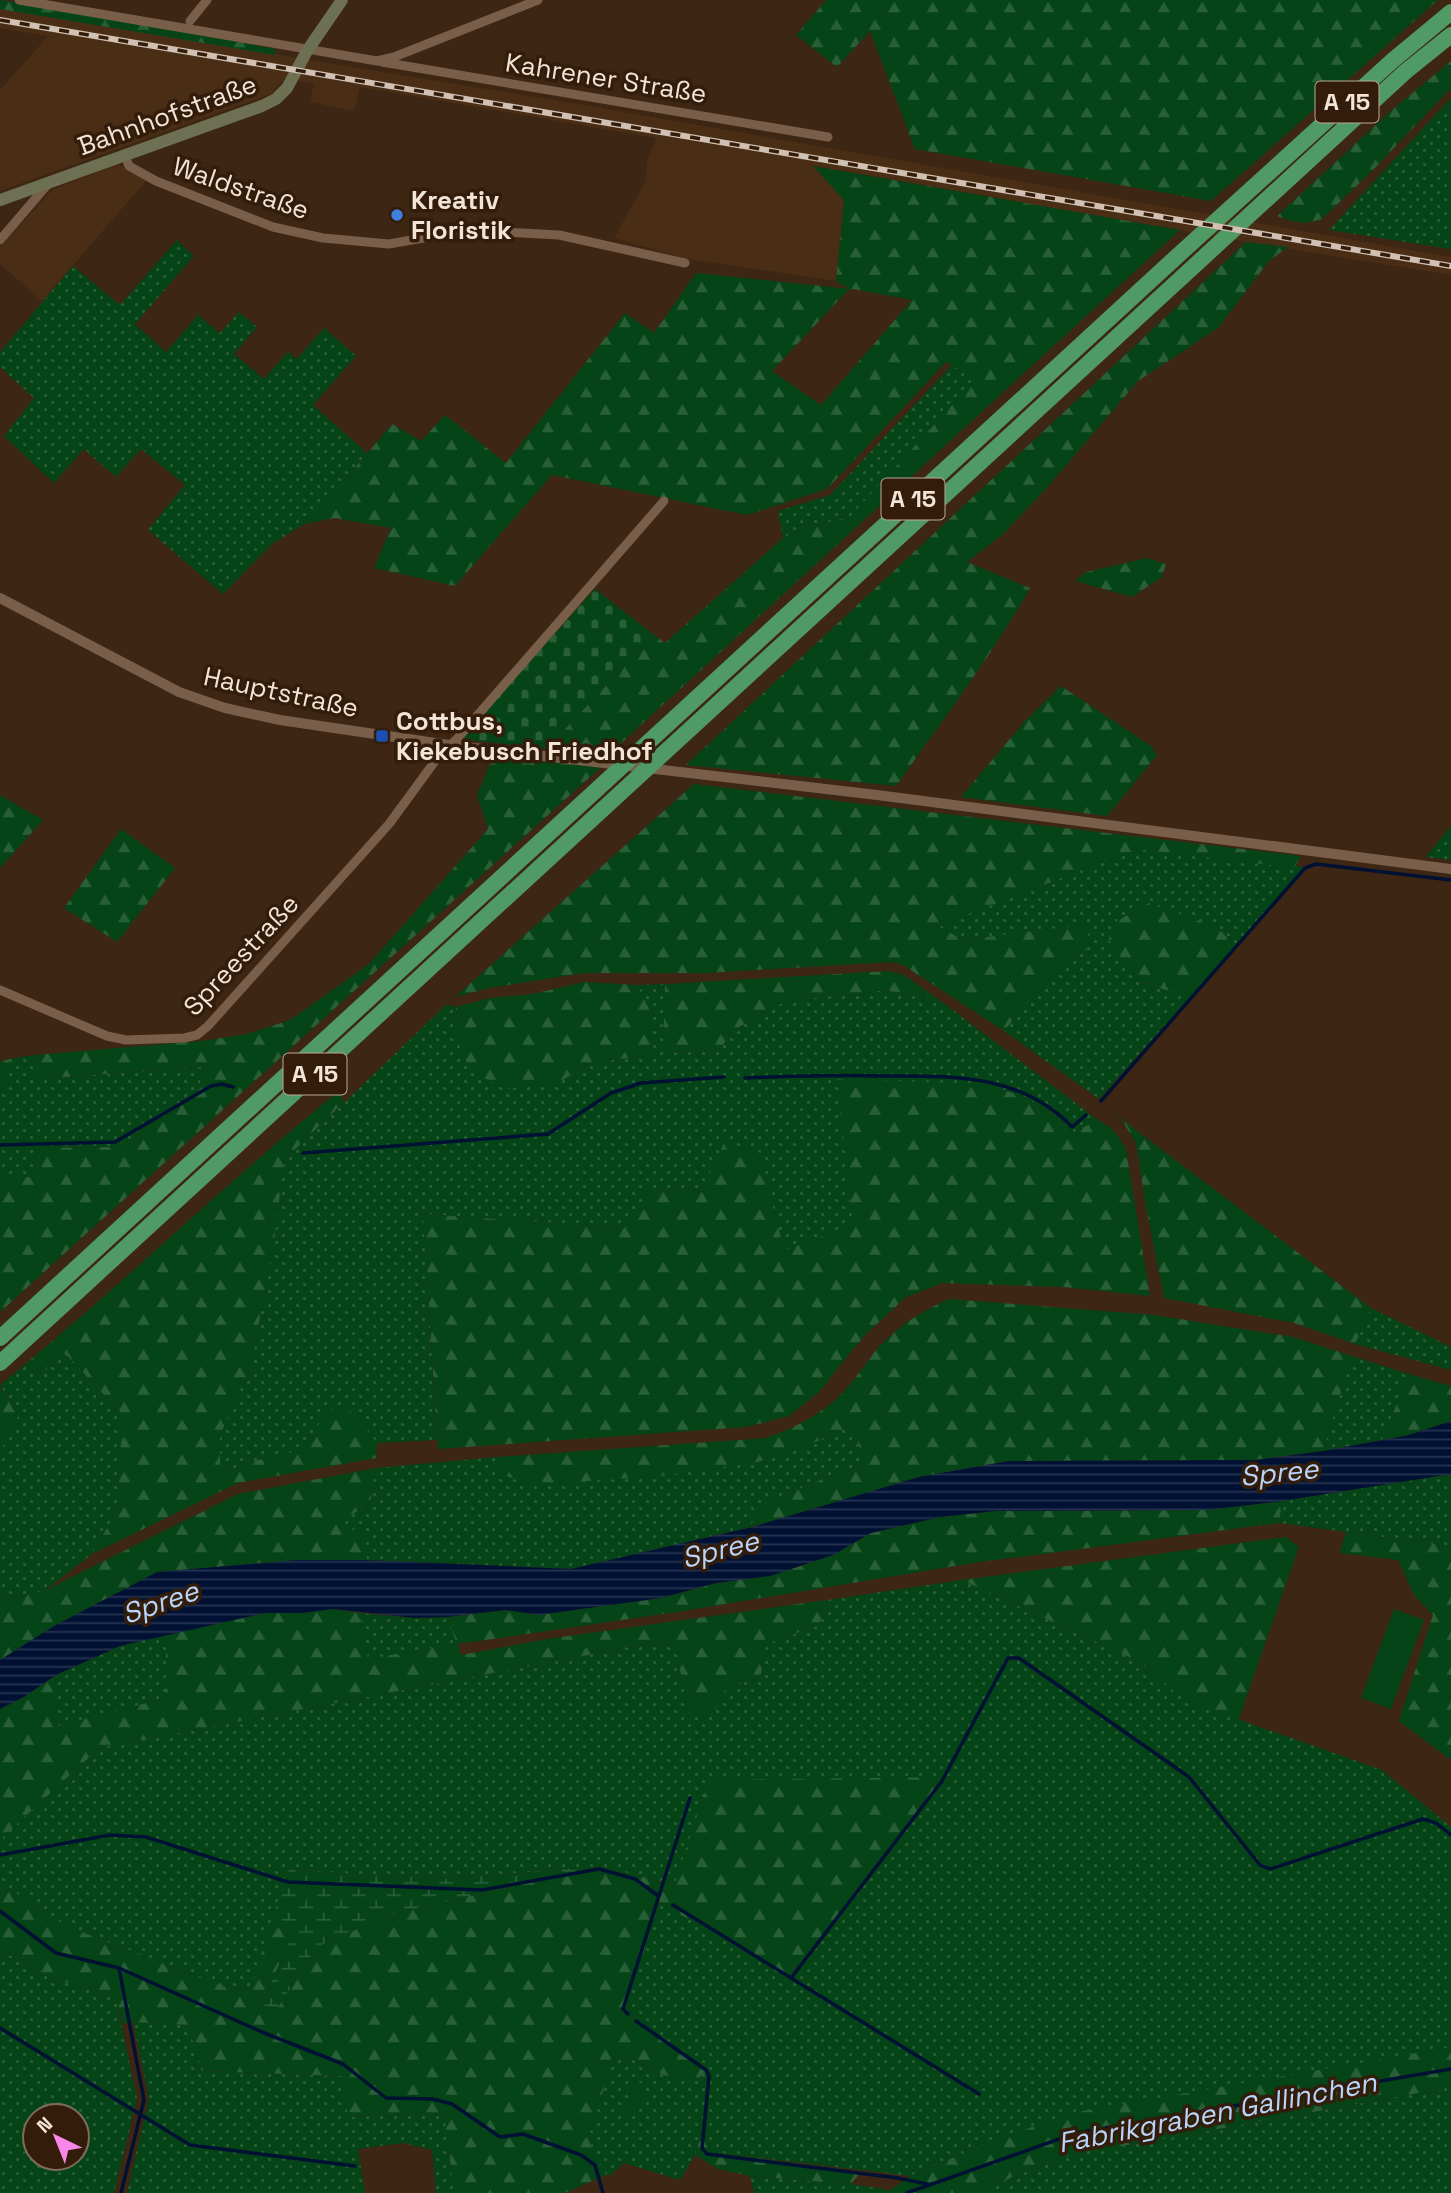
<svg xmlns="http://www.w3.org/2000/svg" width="1451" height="2193" viewBox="0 0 1451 2193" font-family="'Space Grotesk',sans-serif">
<defs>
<pattern id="green-dots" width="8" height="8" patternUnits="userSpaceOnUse" patternTransform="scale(1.75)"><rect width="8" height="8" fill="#044416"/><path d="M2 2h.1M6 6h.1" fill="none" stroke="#295f37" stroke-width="1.8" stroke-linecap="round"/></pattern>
<pattern id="forest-firs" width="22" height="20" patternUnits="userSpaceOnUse" patternTransform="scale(1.75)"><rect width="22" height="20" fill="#044416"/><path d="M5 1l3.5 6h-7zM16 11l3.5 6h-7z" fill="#295f37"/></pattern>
<pattern id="wetland-marsh" width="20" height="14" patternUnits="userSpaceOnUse" patternTransform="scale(1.75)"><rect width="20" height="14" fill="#044416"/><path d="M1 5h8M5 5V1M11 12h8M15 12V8" fill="none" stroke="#295f37"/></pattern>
<pattern id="cemetery-stones" width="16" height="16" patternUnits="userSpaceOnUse" patternTransform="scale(1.75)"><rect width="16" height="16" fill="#044416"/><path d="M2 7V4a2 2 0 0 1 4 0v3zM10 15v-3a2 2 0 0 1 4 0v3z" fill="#295f37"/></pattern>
<pattern id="water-rules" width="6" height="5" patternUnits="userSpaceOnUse" patternTransform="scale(1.75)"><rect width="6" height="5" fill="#013"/><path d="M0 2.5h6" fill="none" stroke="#263450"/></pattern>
</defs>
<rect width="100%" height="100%" fill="#3d2613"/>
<path fill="#4a2d15" d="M0 9 584 105 1451 257V275L1246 242 815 166 844 200 836 281 687 259 614 238 646 181 647 161 656 138 360 87 354 111 310 102 314 84 286 78 271 94 0 191V90L48 36 0 28Z
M118 164 146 181 42 301 0 264V247L52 190Z"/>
<path fill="url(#green-dots)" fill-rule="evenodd" d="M1451 98V249L1329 230Z
M177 240 194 256 135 324 166 352 198 315 220 333 239 312 257 327 234 354 264 379 288 352 297 359 324 328 356 356 313 405 367 453 333 494 304 524 272 544 223 594 148 530 185 485 141 449 116 477 84 449 54 483 4 436 34 398 0 367V352L73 266 120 305Z
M952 365 976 380 850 517 801 529 783 538 778 511 830 495Z
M1451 826V860L1426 857Z
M1136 849 1304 867 1236 945 1216 927 1144 983 1191 996 1099 1099 1004 1031 1040 987 1086 950 1089 925 962 940 937 926Z
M665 984 663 1053 717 1051 739 1027 786 1001 887 990 941 1001 1098 1120 1070 1134 1054 1114 1022 1096 837 1079 853 1225 784 1251 759 1152 701 1192 649 1190 628 1228 423 1214 437 1440 377 1443 353 1413 326 1414 307 1442 286 1456 258 1460 238 1469 220 1465V1435L251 1366 274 1242 284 1160 447 1004 456 1007V1020L559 1082 593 1063 653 1054 651 1013 637 985Z
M34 1055 38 1079 203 1067 198 1094 117 1147 36 1148 35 1177 0 1178V1088L8 1086 9 1059Z
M1371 1308 1451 1347V1370L1355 1344Z
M65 1353 122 1414 118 1509 92 1554 44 1591 12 1598 0 1594V1454L19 1414 0 1385 29 1361 41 1374Z
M1352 1356 1409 1374 1382 1440 1323 1451Z
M855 1425 862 1464 755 1506 752 1527 571 1569 367 1560 362 1532 340 1528 344 1519 370 1504 376 1468 497 1457 495 1472 808 1445Z
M1451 1474V1546L1279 1523 1282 1501Z
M962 1580 1140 1662 1186 1701 1382 1770 1451 1827V2048L997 2139 910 2176 720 2153 710 2151 699 2142 695 2155 680 2180 624 2163 611 2175H606L588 2138 613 2060 634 2058 663 2075 636 2019 625 2008 660 1901 675 1885 600 1866 447 1879 289 1870 272 1917 252 1987 233 1990 66 1926 0 1883V1843L4 1836 99 1748 656 1642 675 1646 690 1718 724 1691 761 1674 766 1644 819 1625 827 1600Z
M360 1613 415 1618 447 1617 457 1644 367 1660Z
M166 1634V1698L56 1727V1675L120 1646Z
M0 1949 40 1974 116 1998 137 2099 114 2193H0ZM35 2116H77V2158H35Z
M133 2022 188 2025 202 2071 341 2076 349 2117 444 2113 454 2193H436L432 2150 403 2143 358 2149 365 2193H127L149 2098Z
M1451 2087V2193H983L1023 2171 1080 2152 1141 2143Z
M750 2176 851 2184 890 2190 886 2193H754Z"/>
<path fill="url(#forest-firs)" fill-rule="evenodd" d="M0 0 94 14 275 49V55L0 9Z
M826 0H1438L1211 201 915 149 870 31 837 67 796 35Z
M1451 61V92L1449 90 1372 171 1322 219 1307 223 1291 221 1277 216 1393 109Z
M813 166 1180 230 607 756 546 749 654 635 665 643 783 538 801 529 850 517 975 380 946 362 827 489 747 515 552 475 455 586 374 568 391 528 335 518 304 524 333 494 392 424 421 441 445 415 506 463 625 313 654 333 696 273 850 289 836 281 844 200ZM853 289 912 300 821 405 772 371 848 290Z
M1246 242 1288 247 1269 261 1218 328 1138 381 1044 491 1002 535 967 562 1030 588C991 657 942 721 896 786L686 765Z
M1147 558 1166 564 1162 577 1132 597 1075 581 1086 572Z
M1061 686 1151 746 1157 755 1107 816 961 797 1024 722Z
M493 757 601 767 0 1312V1178L35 1177 36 1148 117 1147 198 1094 203 1067 37 1079 34 1055 201 1041 247 1034 290 1020 369 964 488 829 477 795Z
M694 784 1301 856 1294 868 1136 849 938 926 963 940 1090 924 1086 950 1040 987 1004 1031 903 965 891 962 706 973H584L489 988 455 997Z
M0 795 43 820 0 868Z
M121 829 175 868 117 942 64 908Z
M1149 903 1216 927 1236 945 1191 996C1143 985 1135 982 1109 940L1112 924Z
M889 971 904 975 941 1001 887 990 786 1001 739 1027 717 1051 663 1053 665 984Z
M585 982 637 985 651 1013 654 1054 593 1063 559 1082 508 1089 471 1072 458 1043 456 1007 490 998 532 994Z
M9 1059 8 1087 0 1088V1062Z
M837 1079 984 1084 1022 1096 1054 1114 1070 1134 1098 1120C1113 1128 1119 1135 1126 1150L1150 1296 1064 1287 943 1283 906 1297 864 1336 819 1392 789 1416 746 1427 438 1449 423 1214 628 1228 648 1190 701 1192 724 1143 759 1152 784 1250 853 1225Z
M340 1090 343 1103 284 1160 274 1242 251 1366 220 1435V1465L238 1469 258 1460 286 1455 307 1442 326 1414 340 1405 353 1413 377 1443 376 1458 238 1483 92 1554 118 1509 122 1414 65 1353 41 1374 29 1361C134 1273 233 1177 340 1090Z
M1112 1112 1371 1308 1355 1344 1294 1323 1164 1298 1146 1207 1136 1143 1123 1122Z
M949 1299 1155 1315 1293 1337 1352 1356 1323 1451 1255 1460 1009 1461 919 1477 752 1527 755 1506 862 1464 855 1425 808 1445 758 1462 660 1476 533 1485 494 1472 497 1457 766 1438C790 1429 813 1419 833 1402 851 1387 863 1366 878 1348 902 1323 919 1313 949 1299Z
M1409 1374 1451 1386V1421L1409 1435 1382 1440Z
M0 1387 19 1414 0 1454Z
M376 1468 370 1504 344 1519 341 1527 363 1532 367 1560H297L157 1572 54 1626 0 1660V1594L12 1598 44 1591 238 1494Z
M1282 1501 1279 1523 973 1563 677 1612 458 1644 461 1655 547 1639 827 1600 819 1625 766 1644 761 1674 724 1691 716 1709 690 1718 675 1646 656 1642 99 1748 4 1836 0 1843V1709L24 1697 56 1675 57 1726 166 1698V1634L265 1613H302L333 1609 360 1613 368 1659 457 1644 447 1617 506 1610 538 1615 661 1598 716 1583 770 1576 833 1555 871 1533 940 1517 996 1511 1207 1510Z
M1346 1532 1451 1546V1760L1399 1721 1433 1615 1414 1595 1398 1560 1340 1553Z
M1286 1537 1299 1547 1238 1721 1186 1701 1140 1662 962 1580Z
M947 1777 791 1981 660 1902 625 2008 636 2019 710 2069 694 2082 663 2075 634 2058 613 2060 588 2138 606 2175 565 2193H454L444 2113 348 2117 341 2076 202 2071 188 2025 133 2022 123 2024 116 1998 40 1974 0 1949V1883L66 1926 233 1990 252 1987 272 1917 298 1925 261 2003 275 2012 316 1947 392 1914 600 1866 674 1885 709 1780Z
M1451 2047V2087L1141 2143 1080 2152 1023 2171 983 2193H886L910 2176 997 2139 1077 2112Z
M704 2140 710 2151 720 2153 861 2172 851 2184 750 2176 718 2169 695 2155 699 2142Z"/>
<path fill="url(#wetland-marsh)" d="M600 1866 392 1914 316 1947 275 2012 261 2004 297 1926 272 1917 289 1870 447 1879Z"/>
<path fill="url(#cemetery-stones)" d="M595 589 654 635 546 749 460 739Z"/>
<path fill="#044416" d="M1394 1609 1424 1620 1391 1709 1361 1698Z
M634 2081 646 2085 636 2116 624 2112Z"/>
<path fill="url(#water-rules)" d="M1451 1421V1474L1282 1501 1207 1510 996 1511 940 1517 871 1533 833 1555 770 1576 716 1583 661 1598 538 1615 506 1610 447 1617 415 1618 333 1609 302 1613H265L120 1646 56 1675 24 1697 0 1709V1660L54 1626 157 1572 297 1560H367L571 1569 752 1527 919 1477 1009 1461 1255 1460 1323 1451 1409 1435Z"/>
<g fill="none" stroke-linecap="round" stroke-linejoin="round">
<path stroke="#013" stroke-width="3.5" d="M745 1078C792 1076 839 1075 886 1076 954 1076 1021 1074 1072 1127L1086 1115
M1101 1101 1305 868 1316 864 1451 880
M0 1145 115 1142 211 1086 222 1084 233 1087
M303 1153 548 1134 611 1093 641 1083 724 1077
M0 1855 110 1835 146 1837 288 1882 482 1890 599 1869 635 1879 657 1895
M673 1905 791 1978 942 1781 1008 1658H1019L1189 1777 1260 1865 1270 1869 1423 1819 1436 1823 1451 1835
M0 1911 56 1953 119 1968 144 2100 121 2193
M119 1968 262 2032 343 2064 386 2098 433 2099 452 2104 500 2137 523 2134 581 2155 595 2165 603 2193
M791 1978 979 2094
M628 2014 623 2009 690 1798
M636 2021 706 2070 709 2076 702 2148 707 2154 898 2178 927 2184
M0 2028 190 2145 355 2166
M907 2193 1076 2133 1451 2069"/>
<path stroke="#795e4a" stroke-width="9" d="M19 0 377 61 394 57 538 0
M190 21 207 0
M382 62 828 137
M125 156 129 166 156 181 273 227 323 238 389 244 469 230 559 235 685 263
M0 240 48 184
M0 990 107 1036 126 1040 184 1038 197 1035 208 1026 389 824 441 753 456 740 664 501"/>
<path stroke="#795e4a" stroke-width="10" d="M0 598 179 692 225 708 280 720 449 745 877 795 1451 869"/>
<path stroke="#6d7052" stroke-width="12" d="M0 200 262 106 276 99 287 88 307 51 342 0"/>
<path stroke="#509a66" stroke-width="16" d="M0 1338 1173 260 1392 61 1451 12
M0 1363 1328 143 1405 72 1451 35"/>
<defs>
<path id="rail" d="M0 20 1451 266"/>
</defs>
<use href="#rail" stroke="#d1c1b4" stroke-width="6"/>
<use href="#rail" stroke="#331c09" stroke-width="3.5" stroke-dasharray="10" stroke-linecap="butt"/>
</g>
<circle fill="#3f7fe0" stroke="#331c09" stroke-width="2.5" cx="397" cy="215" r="7"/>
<rect fill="#1a4fb4" stroke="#331c09" stroke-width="2.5" x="375" y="729" width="14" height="14" rx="3.5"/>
<g text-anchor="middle" stroke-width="7" stroke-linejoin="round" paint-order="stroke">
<g fill="#331c09" stroke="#b9a89a" stroke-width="2">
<rect x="1315.5" y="81.5" width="63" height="41" rx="5"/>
<rect x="881.5" y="478.5" width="63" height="41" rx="5"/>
<rect x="283.5" y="1053.5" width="63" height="41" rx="5"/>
</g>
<g font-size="24" font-weight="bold" fill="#f3e4d8">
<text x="1347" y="110">A 15</text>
<text x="913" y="507">A 15</text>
<text x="315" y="1082">A 15</text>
</g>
<g font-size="26" fill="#f3e4d8" stroke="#331c09">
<text transform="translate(606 78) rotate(9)" y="9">Kahrener Straße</text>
<text transform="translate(167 115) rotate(-20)" y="9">Bahnhofstraße</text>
<text transform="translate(241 188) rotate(19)" y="9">Waldstraße</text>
<text transform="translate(281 692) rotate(12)" y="9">Hauptstraße</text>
<text transform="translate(241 955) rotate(-47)" y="9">Spreestraße</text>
</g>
<g font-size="26" font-weight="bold" fill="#f3e4d8" stroke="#331c09" text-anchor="start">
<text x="411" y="209">Kreativ<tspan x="411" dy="30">Floristik</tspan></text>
<text x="396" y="730">Cottbus,<tspan x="396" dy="30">Kiekebusch Friedhof</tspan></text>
</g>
<g font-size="28" font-style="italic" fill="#b8d4fa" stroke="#331c09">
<text transform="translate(1279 1472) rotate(-6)" y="10">Spree</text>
<text transform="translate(720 1549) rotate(-14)" y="10">Spree</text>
<text transform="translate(160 1602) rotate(-19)" y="10">Spree</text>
<text transform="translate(1217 2112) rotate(-11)" y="10">Fabrikgraben Gallinchen</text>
</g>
</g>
<g transform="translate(56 2137) rotate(317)"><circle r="33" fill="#331c09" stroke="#806c5c" stroke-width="2"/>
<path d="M0-5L12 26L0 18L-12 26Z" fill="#f987e8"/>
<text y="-10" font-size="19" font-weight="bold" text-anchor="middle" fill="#f3e4d8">N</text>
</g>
</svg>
